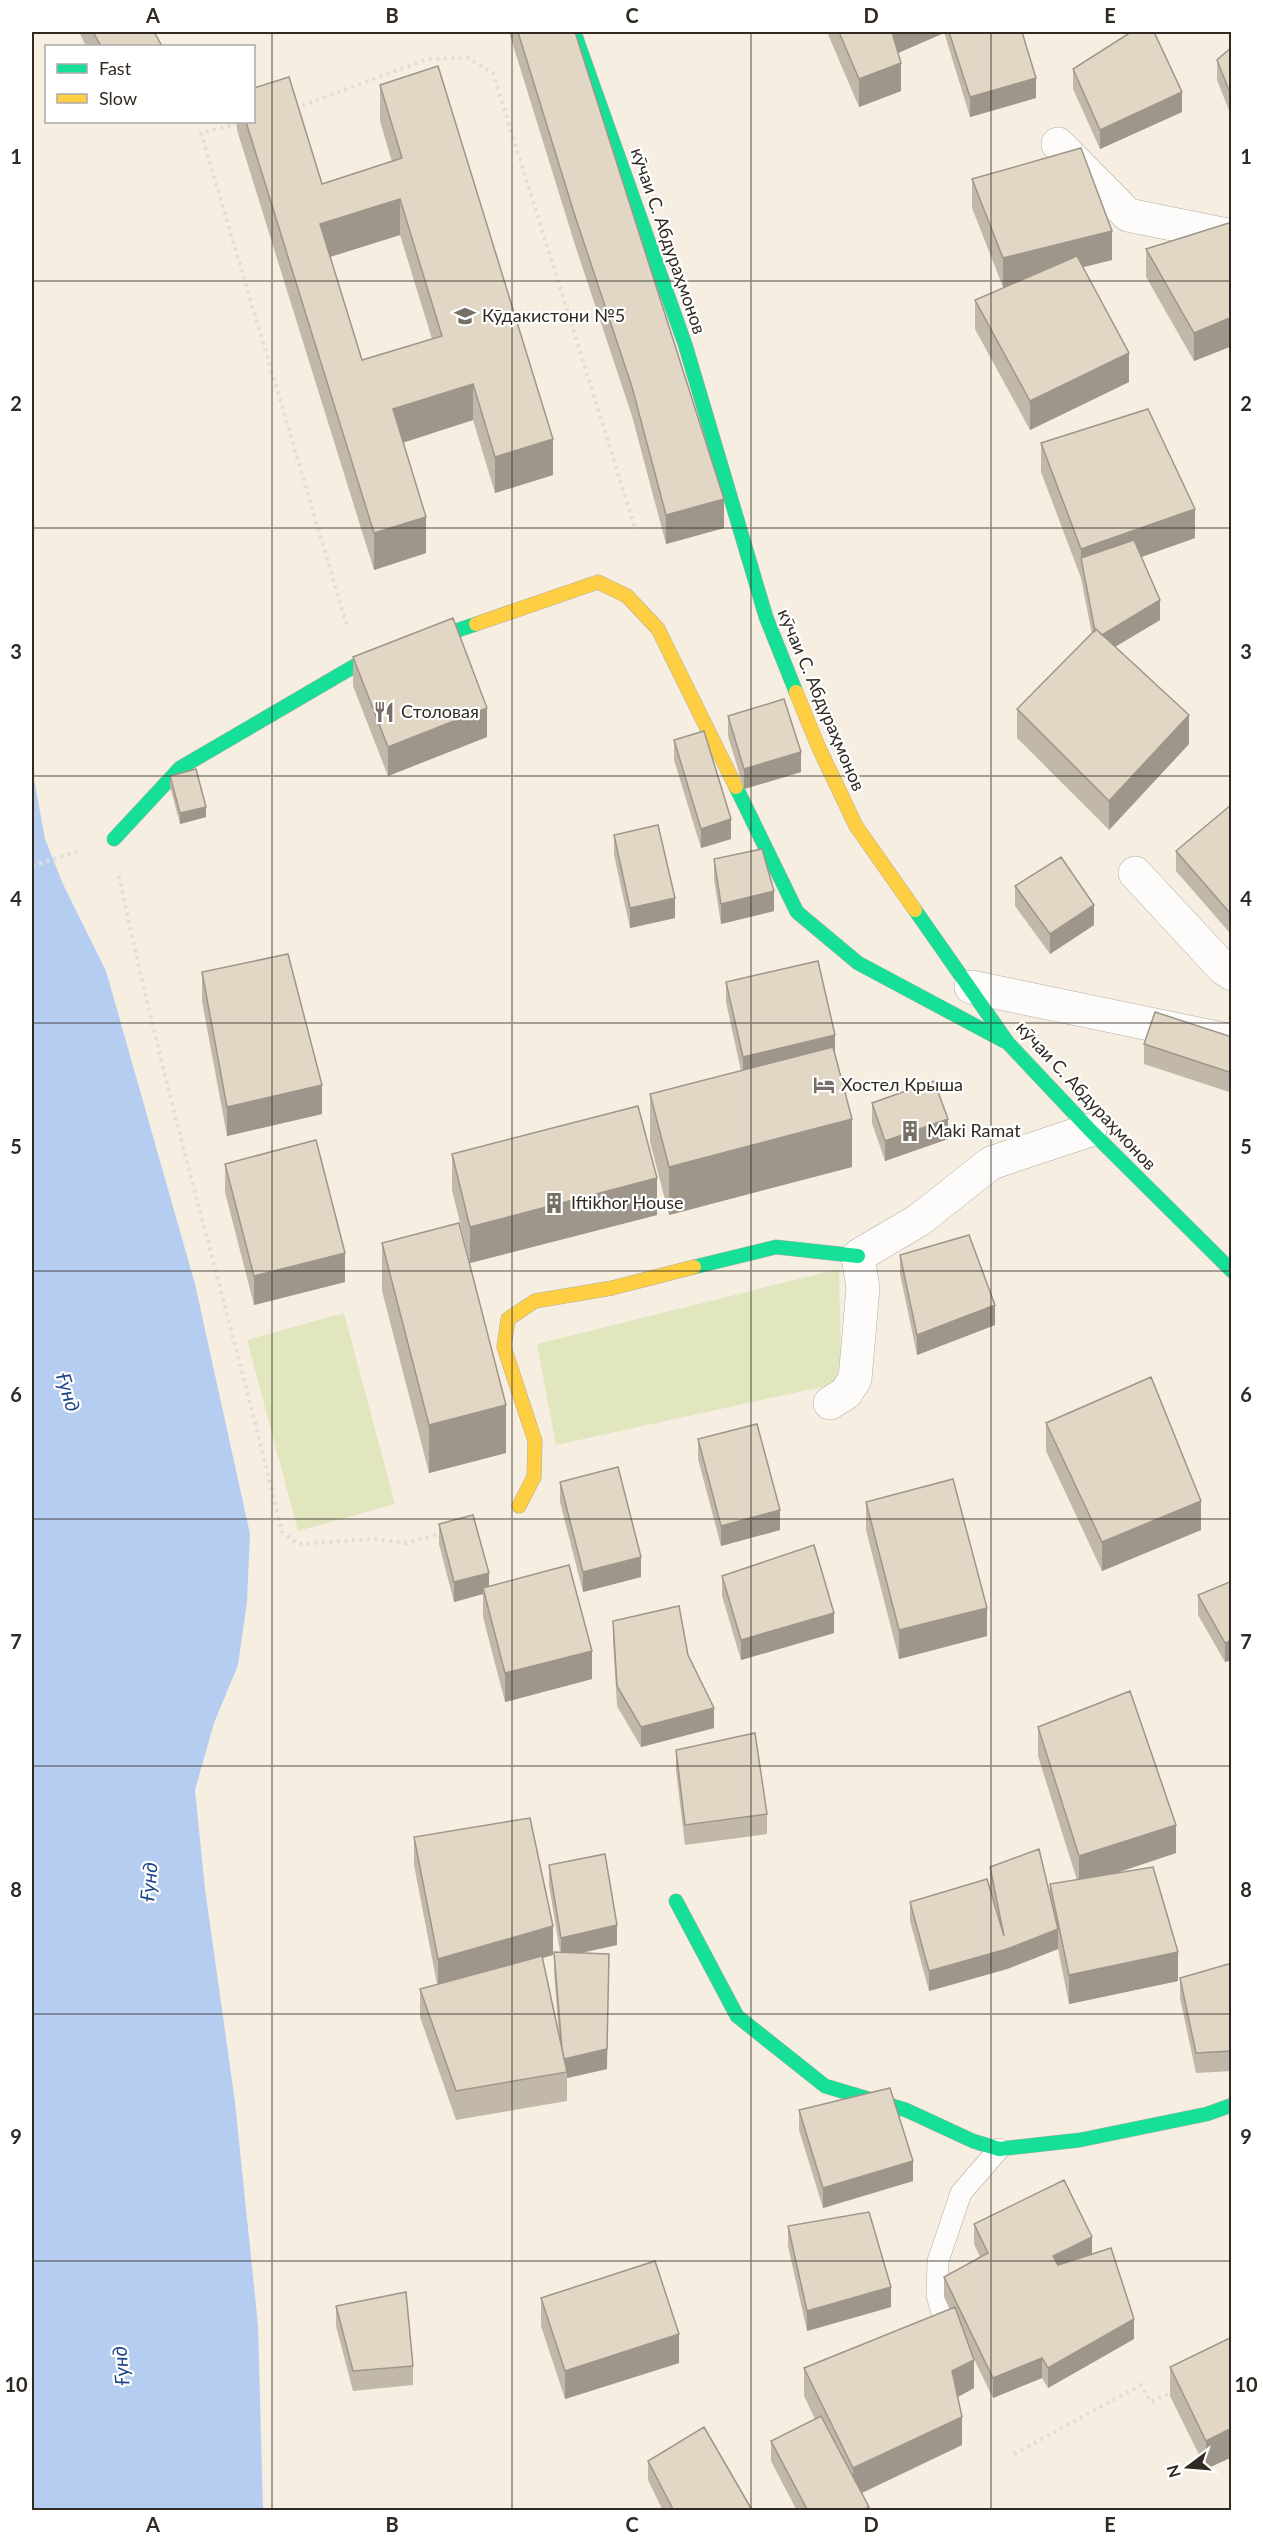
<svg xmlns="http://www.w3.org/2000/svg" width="1263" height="2542" viewBox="0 0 1263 2542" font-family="Lato,sans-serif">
<rect width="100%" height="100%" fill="#f6eee1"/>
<path fill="#e2e6bf" d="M839 1269 841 1361 835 1384 556 1445 537 1344Z
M344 1313 395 1504 298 1531 247 1340Z"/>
<path fill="#b6cdf2" d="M32 768 45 839 63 884 106 971 195 1284 250 1534 247 1602 238 1665 214 1723 195 1790 205 1889 235 2102 258 2325 263 2510H32Z"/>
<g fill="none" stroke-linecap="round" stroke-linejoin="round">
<defs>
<path id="lane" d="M948 2335 937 2295 938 2261 961 2193 999 2149"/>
<path id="street" d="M1058 144 1128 215 1232 236
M1135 873 1223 968 1232 974
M971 987 1232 1041
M830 1403 846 1393 855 1379 863 1288 858 1256 919 1220 991 1163 1090 1130"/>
<path id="fast" d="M574 32 685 344 766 617 796 692
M736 787 797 912 858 963 1004 1041
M114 839 180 768 358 664 476 624
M915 910 1008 1043 1090 1130 1232 1271
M694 1267 776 1247 858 1256
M676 1901 737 2016 825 2086 906 2110 973 2141 999 2149 1080 2140 1207 2114 1232 2105"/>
<path id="slow" d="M476 624 598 582 627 596 658 629 736 787
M796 692 818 746 856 826 915 910
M519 1506 534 1477 535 1441 504 1347 508 1319 535 1301 612 1288 694 1267"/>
</defs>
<use href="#lane" stroke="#b3aca2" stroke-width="22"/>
<use href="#street" stroke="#b3aca2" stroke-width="34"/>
<use href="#fast" stroke="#b3aca2" stroke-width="15"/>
<use href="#slow" stroke="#b3aca2" stroke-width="15"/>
<path stroke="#e1deda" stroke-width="4" stroke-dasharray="3 4.5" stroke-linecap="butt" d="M295 108 428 59 468 58 493 73 636 531
M245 122 201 133 348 629
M32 866 78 851
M119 876C165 1097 230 1313 282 1532L298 1544 374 1539 407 1543 442 1533
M1014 2454 1141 2385 1151 2402 1172 2392"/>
<use href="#lane" stroke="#fefcfa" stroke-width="21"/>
<use href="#street" stroke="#fefcfa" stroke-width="33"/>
<use href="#fast" stroke="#16e098" stroke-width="14"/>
<use href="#slow" stroke="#ffcf43" stroke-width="14"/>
</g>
<path fill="#c2b8a9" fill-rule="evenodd" d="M79 32H154L162 46H86Z
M509 32H575L724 528 666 544 632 416 575 245Z
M827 32H944V33L898 53 901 91 859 107Z
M944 32H1022L1036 98 970 117Z
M1232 47V118L1217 80V60Z
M1073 69 1182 112 1100 149 1073 89Z
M380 85 553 475 495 493 473 420 403 442 426 553 374 570 237 130V122H254L322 184 392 162 380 121ZM400 235 432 339 362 360 330 257Z
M972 179 1112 260 1083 267 1129 382 1030 430 975 329V300L1010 285 1003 287 972 208Z
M1232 222V346L1194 361 1146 277V249Z
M1041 443 1195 538 1141 557 1160 620 1115 647 1189 744 1109 830 1017 738V709L1092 634 1081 578 1041 472Z
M1232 613V645L1230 643V615Z
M353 657 487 737 388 776 353 686Z
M728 716 801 772 744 789 728 736Z
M674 740 731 839 701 848 674 760Z
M170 776 206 817 180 824 170 786Z
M1232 804 1229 932 1176 871V851Z
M614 835 675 918 630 928 614 855Z
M714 859 774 911 721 924 714 879Z
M1015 886 1094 925 1050 954 1015 906Z
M202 972 322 1114 227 1136 202 1001Z
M726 982 835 1054 852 1167 669 1215 650 1142V1094L741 1071 726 1002Z
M1232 1037V1093L1144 1064V1044Z
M872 1103 948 1139 885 1161 872 1123Z
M452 1154 657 1215 470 1263 452 1190Z
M225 1164 345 1282 254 1305 225 1192Z
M382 1243 506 1453 429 1473 382 1291Z
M900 1255 995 1325 917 1355 900 1274Z
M1046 1423 1201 1530 1102 1571 1046 1451Z
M698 1439 780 1530 721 1546 698 1459Z
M560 1482 641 1577 583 1592 560 1502Z
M866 1502 987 1636 899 1659 866 1530Z
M439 1524 489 1586 592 1679 505 1702 483 1617V1594L454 1602 439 1544Z
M722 1576 834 1633 741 1660 722 1596Z
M1232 1581 1225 1662 1198 1615V1595Z
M613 1621 688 1655 714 1728 641 1747 617 1706 613 1641Z
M1038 1727 1176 1853 1114 1874 1178 1981 1069 2004 1058 1949 1007 1969 929 1991 910 1921V1902L991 1892 990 1887V1867L1050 1898V1884L1077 1880 1038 1756Z
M676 1750 767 1814V1834L685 1845 676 1770Z
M414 1837 553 1955 542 1958 559 2036 554 1972V1952H560L549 1885V1865L617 1945 581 1953 607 2069 567 2078V2101L456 2120 420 2017V1989L437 1984 414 1865Z
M1232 1963V2071L1196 2073 1180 1998V1978Z
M799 2110 913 2181 823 2208 799 2130Z
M974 2224 1092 2255 1134 2339 1048 2388 1042 2378 993 2398 971 2353 974 2388 958 2397 962 2445 862 2493 869 2511H797L771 2461V2441L815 2419 804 2396V2368L950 2310 944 2297V2277L980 2257 974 2244Z
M788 2226 891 2307 807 2331 788 2246Z
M541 2298 679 2363 565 2399 541 2326Z
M336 2306 413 2366V2385L353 2391 336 2326Z
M1232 2337V2457L1206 2469 1170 2396V2367Z
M648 2461 752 2511H663L648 2480Z"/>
<path fill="#9e968a" d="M891 32H944V33L891 56Z
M901 63V91L859 107V79Z
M1036 78V98L970 117V97Z
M1182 92V112L1100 149V130Z
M400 199V235L320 260V224Z
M1112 231V260L1003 287V258Z
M1232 317V346L1194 361V333Z
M1129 353V382L1030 430V401Z
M473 384V420L393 446V409Z
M553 439V475L495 493V457Z
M724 499V528L666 544V515Z
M1195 509V538L1085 577 1081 558V549Z
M426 517V553L374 570V533Z
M1160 600V620L1096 658V638Z
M487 708V737L388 776V747Z
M1189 715V744L1109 830V801Z
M801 752V772L744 789V769Z
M206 807V817L180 824V813Z
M731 819V839L701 848V829Z
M774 891V911L721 924V904Z
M675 898V918L630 928V908Z
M1094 905V925L1050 954V934Z
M1232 910V930L1229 932V912Z
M835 1035V1055L743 1077V1057Z
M322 1085V1114L227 1136V1107Z
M852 1119V1167L669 1215V1167Z
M948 1119V1139L885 1161V1141Z
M657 1178V1215L470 1263V1227Z
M345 1253V1282L254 1305V1276Z
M995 1305V1325L917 1355V1335Z
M506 1405V1453L429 1473V1425Z
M1201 1501V1530L1102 1571V1542Z
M780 1510V1530L721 1546V1526Z
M641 1557V1577L583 1592V1572Z
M489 1573V1593L483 1588V1594L454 1602V1582Z
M987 1608V1636L899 1659V1630Z
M834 1613V1633L741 1660V1640Z
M1232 1640V1660L1225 1662V1643Z
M592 1651V1679L505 1702V1673Z
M714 1708V1728L641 1747V1727Z
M1176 1825V1853L1079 1885V1856Z
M617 1925V1945L561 1957V1938Z
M553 1926V1955L438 1988V1959Z
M1058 1929V1949L1007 1969 929 1991V1971Z
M1178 1952V1981L1069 2004V1975Z
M609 1954 607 2069 567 2078V2072L562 2059Z
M913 2161V2181L823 2208V2188Z
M1092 2237V2257L1053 2275V2256Z
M891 2287V2307L807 2331V2311Z
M1134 2319V2339L1048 2388V2368Z
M679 2334V2363L565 2399V2371Z
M1042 2358V2378L993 2398V2378Z
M974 2360V2388L952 2400V2371Z
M962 2417V2445L853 2497V2468Z
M1232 2428V2457L1206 2469V2441Z"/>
<path fill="#e2d6c5" stroke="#9e968a" stroke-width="1.5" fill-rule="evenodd" d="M93 32H154L162 46H101Z
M518 32H575L724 499 666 515 632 387 575 216Z
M839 32H892L901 63 859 79Z
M949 32H1022L1036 78 970 97Z
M1131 32H1154L1182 92 1100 130 1073 69Z
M1232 47V98L1217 60Z
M438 66 553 439 495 457 473 384 393 409 426 517 374 533 246 122H254V88L289 77 322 184 402 158 380 85ZM400 199 442 336 362 360 320 224Z
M1081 148 1112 231 1003 258 972 179Z
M1232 222V317L1194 333 1146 249Z
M1077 256 1129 353 1030 401 975 300Z
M1148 409 1195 509 1081 549 1041 443Z
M1134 540 1160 600 1102 635 1096 629 1095 631 1081 558Z
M453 618 487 708 388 747 353 657Z
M1096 629 1189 715 1109 801 1017 709Z
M784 699 801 752 744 769 728 716Z
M704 731 731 819 701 829 674 740Z
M196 769 206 807 180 813 170 776Z
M1232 804V910L1229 912 1176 851Z
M658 825 675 898 630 908 614 835Z
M762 849 774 891 721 904 714 859Z
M1061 857 1094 905 1050 934 1015 886Z
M288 954 322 1085 227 1107 202 972Z
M818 961 835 1035 743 1057 726 982Z
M1155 1012 1232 1037V1073L1144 1044Z
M833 1047 852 1119 669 1167 650 1094Z
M934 1081 948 1119 885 1141 872 1103Z
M638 1106 657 1178 470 1227 452 1154Z
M316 1140 345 1253 254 1276 225 1164Z
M459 1223 506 1405 429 1425 382 1243Z
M969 1235 995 1305 917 1335 900 1255Z
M1151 1377 1201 1501 1102 1542 1046 1423Z
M757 1424 780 1510 721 1526 698 1439Z
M618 1467 641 1557 583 1572 560 1482Z
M953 1479 987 1608 899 1630 866 1502Z
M473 1515 489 1573 454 1582 439 1524Z
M814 1545 834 1613 741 1640 722 1576Z
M569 1565 592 1651 505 1673 483 1588Z
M1232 1581V1640L1225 1643 1198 1595Z
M679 1606 688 1655 714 1708 641 1727 617 1686 613 1621Z
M1130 1691 1176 1825 1079 1856 1038 1727Z
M755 1733 767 1814 685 1825 676 1750Z
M530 1818 553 1926 438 1959 414 1837Z
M1039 1849 1058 1929 1007 1949 929 1971 910 1902 987 1879 1004 1936 990 1867Z
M605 1854 617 1925 561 1938 549 1865Z
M1153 1867 1178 1952 1069 1975 1050 1884Z
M554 1952 609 1954 607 2049 564 2059 562 2049Z
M542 1956 567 2072 456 2091 420 1989Z
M1232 1963V2051L1196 2053 1180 1978Z
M890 2088 913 2161 823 2188 799 2110Z
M1064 2180 1092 2237 1053 2256 1058 2265 1111 2248 1134 2319 1048 2368 1042 2358 993 2378 944 2277 988 2253 974 2224Z
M869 2212 891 2287 807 2311 788 2226Z
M655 2261 679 2334 565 2371 541 2298Z
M406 2292 413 2366 353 2371 336 2306Z
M955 2307 974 2360 952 2371 962 2417 853 2468 804 2368Z
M1232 2337V2428L1206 2441 1170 2367Z
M821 2416 869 2507 862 2511H808L771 2441Z
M704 2427 752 2510 751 2511H674L648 2461Z"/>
<path fill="none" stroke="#302a22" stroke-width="1.5" stroke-opacity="0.55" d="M272 32V2510M512 32V2510M751 32V2510M991 32V2510M32 281H1232M32 528H1232M32 776H1232M32 1023H1232M32 1271H1232M32 1519H1232M32 1766H1232M32 2014H1232M32 2261H1232"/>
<defs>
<symbol id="school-bare" viewBox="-9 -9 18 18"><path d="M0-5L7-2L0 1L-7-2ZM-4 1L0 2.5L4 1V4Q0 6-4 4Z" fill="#756f65" stroke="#fff" stroke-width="2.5" paint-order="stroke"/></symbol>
<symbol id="restaurant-bare" viewBox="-9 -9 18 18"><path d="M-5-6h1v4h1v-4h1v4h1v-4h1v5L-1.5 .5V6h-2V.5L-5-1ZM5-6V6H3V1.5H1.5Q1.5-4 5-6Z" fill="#756f65" stroke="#fff" stroke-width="2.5" paint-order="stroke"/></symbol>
<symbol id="hotel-bare" viewBox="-9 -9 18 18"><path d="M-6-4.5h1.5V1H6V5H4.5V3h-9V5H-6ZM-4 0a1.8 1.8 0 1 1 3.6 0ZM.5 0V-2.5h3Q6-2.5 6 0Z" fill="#756f65" stroke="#fff" stroke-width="2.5" paint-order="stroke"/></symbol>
<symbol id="building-bare" viewBox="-9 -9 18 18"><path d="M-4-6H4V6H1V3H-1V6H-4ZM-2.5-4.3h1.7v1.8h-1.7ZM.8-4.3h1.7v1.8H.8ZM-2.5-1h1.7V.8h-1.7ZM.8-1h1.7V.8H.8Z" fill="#756f65" stroke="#fff" stroke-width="2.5" paint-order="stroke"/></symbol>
</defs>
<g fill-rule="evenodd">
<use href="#school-bare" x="450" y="301" width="30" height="30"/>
<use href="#restaurant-bare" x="369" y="697" width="30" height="30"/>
<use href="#hotel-bare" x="809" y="1070" width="30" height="30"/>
<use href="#building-bare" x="895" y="1116" width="30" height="30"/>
<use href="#building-bare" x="539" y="1188" width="30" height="30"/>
</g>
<g text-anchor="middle" stroke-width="4.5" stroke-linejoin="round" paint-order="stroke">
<g font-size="18" fill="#302a22" stroke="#fff">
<text transform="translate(668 241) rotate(71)" y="6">кӯчаи С. Абдураҳмонов</text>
<text transform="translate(821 700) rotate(67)" y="6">кӯчаи С. Абдураҳмонов</text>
<text transform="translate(1086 1096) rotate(47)" y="6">кӯчаи С. Абдураҳмонов</text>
</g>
<g font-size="18" fill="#302a22" stroke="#fff" text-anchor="start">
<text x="482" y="322">Кӯдакистони №5</text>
<text x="401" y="718">Столовая</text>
<text x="841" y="1091">Хостел Крыша</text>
<text x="927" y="1137">Maki Ramat</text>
<text x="571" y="1209">Iftikhor House</text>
</g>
<g font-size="20" font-style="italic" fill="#1d468a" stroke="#fff">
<text transform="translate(68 1392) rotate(73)" y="7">Ғунд</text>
<text transform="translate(149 1882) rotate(-85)" y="7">Ғунд</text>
<text transform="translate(121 2366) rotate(-95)" y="7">Ғунд</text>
</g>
</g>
<rect width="1263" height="2542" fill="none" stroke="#ffffff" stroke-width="66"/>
<rect x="45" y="45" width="210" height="78" fill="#ffffff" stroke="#acaaa7" stroke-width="1.5"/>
<rect x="57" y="64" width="30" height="9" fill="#16e098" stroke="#acaaa7" stroke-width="1.5"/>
<text x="99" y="75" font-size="18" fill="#302a22">Fast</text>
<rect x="57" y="94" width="30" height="9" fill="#ffcf43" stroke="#acaaa7" stroke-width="1.5"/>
<text x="99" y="105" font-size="18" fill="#302a22">Slow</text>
<g transform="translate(1188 2467) rotate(254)" stroke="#ffffff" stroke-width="4.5" paint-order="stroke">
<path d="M0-4.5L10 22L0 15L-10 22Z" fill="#302a22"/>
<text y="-9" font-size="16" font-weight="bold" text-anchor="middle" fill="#302a22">N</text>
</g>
<rect x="33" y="33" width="1197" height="2476" fill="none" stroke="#302a22" stroke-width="2"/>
<g font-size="20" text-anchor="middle" font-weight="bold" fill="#302a22">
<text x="153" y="23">A</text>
<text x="392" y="23">B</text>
<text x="632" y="23">C</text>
<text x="871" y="23">D</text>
<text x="1110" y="23">E</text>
<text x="16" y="164">1</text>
<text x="1246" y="164">1</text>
<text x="16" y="411">2</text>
<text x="1246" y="411">2</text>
<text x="16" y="659">3</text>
<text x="1246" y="659">3</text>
<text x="16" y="906">4</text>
<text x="1246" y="906">4</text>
<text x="16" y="1154">5</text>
<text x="1246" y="1154">5</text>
<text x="16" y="1402">6</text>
<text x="1246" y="1402">6</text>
<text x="16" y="1649">7</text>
<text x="1246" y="1649">7</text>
<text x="16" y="1897">8</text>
<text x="1246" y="1897">8</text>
<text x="16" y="2144">9</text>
<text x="1246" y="2144">9</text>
<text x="16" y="2392">10</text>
<text x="1246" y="2392">10</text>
<text x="153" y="2532">A</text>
<text x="392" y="2532">B</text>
<text x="632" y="2532">C</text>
<text x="871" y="2532">D</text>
<text x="1110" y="2532">E</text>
</g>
</svg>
